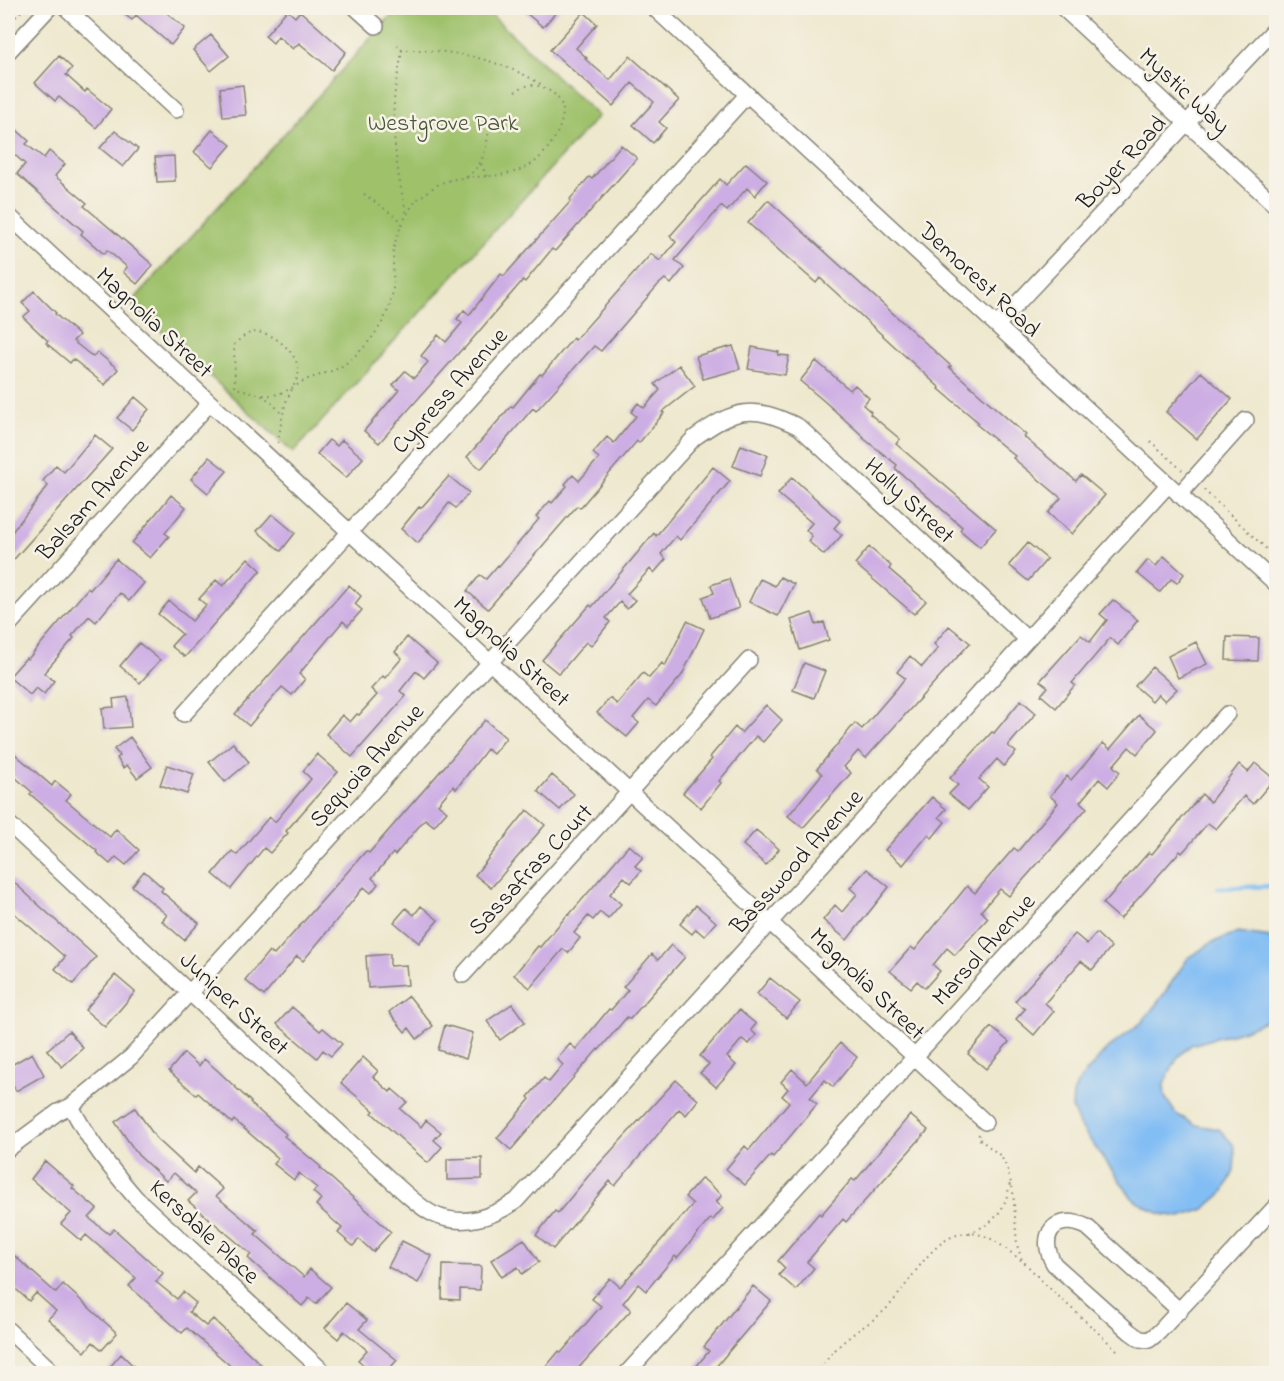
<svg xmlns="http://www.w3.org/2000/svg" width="1284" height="1381" viewBox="0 0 1284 1381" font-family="'Indie Flower',sans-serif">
<rect width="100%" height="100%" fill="#f7f3e8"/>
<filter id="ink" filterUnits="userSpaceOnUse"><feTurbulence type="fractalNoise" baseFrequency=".0167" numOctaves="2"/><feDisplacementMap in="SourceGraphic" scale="12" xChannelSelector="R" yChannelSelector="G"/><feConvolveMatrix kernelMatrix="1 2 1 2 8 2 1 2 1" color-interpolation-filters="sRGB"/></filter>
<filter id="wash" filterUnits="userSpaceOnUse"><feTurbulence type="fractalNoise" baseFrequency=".008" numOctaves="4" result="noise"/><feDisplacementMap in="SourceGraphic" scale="24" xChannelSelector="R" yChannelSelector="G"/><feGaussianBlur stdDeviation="1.35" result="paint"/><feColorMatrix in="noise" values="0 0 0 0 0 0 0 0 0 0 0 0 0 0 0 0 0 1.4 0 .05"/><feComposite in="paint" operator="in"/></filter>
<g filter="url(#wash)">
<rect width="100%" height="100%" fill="#eee8ce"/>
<path fill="#9ec16a" stroke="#5d6e43" stroke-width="1.5" d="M398 8H484L598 116 293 453 131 303Z"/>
<path fill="#82bdf4" stroke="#4f6c88" stroke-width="1.5" d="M1238 932 1270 937 1276 943V1016L1245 1030 1191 1045 1178 1057 1164 1084 1165 1097 1176 1114 1196 1125 1219 1129 1233 1144 1235 1153 1234 1171 1223 1193 1203 1210 1180 1217 1160 1214 1139 1203 1132 1198 1079 1125 1072 1108 1073 1094 1079 1081 1106 1050 1142 1022 1161 998 1188 958 1211 943Z"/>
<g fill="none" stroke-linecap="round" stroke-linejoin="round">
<path stroke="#82bdf4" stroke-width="4.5" d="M1218 888 1276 886"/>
</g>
<g id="blocks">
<path fill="#cdaee4" d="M116 8H161L185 28 171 45 136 15 132 20Z
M520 8H560L543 27Z
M287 10 295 17 300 11 346 52 332 70 299 43 293 49 278 36 273 43 265 36Z
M584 12 597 24 576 48 587 58 585 59 610 80 630 56 679 100 659 122 666 128 653 143 633 125 654 102 632 83 613 106 550 50Z
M211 35 229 56 211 71 193 50Z
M59 56 72 68 66 75 85 92 87 89 111 109 96 128 59 97 55 101 35 83Z
M243 85 246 115 223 117 220 88Z
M8 122 29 141 26 144 44 158 49 151 65 164 55 176 87 203 84 206 153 265 137 284 123 272 127 267 107 250 104 254 81 234 83 231 17 174 25 164 8 149Z
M212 130 231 145 212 167 194 152Z
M115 131 138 149 123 167 100 148Z
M621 145 637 158 555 251 552 249 525 282 523 280 464 349 463 348 379 443 364 431 399 390 393 385 405 371 414 378 428 362 421 356 438 335 446 342 462 323 457 319 464 310 469 315 501 274 504 276 571 201 570 199 589 177 592 179Z
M174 156 175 181 157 182 155 157Z
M746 163 767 181 755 196 747 188 727 211 721 206 675 260 684 268 671 284 665 279 658 285 601 351 594 346 536 411 533 408 481 469 467 457 511 406 513 407 540 374 542 375 573 338 575 340 651 254 660 261 676 242 670 236 720 179 726 185Z
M768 200 951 366 949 367 1026 435 1024 437 1076 481 1081 475 1105 495 1072 534 1048 513 1061 498 1013 458 1015 456 976 424 978 422 939 389 940 388 820 278 816 283 748 223Z
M34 291 56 313 55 314 79 335 73 341 93 357 97 352 118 369 105 385 73 359 70 363 46 343 48 341 23 317 30 311 22 303Z
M733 346 740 369 703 379 696 356Z
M752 347 779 352 778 355 789 356 785 375 748 369Z
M816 361 850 390 855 385 869 398 863 405 871 412 870 414 900 439 896 444 996 529 980 547 960 530 962 527 895 468 897 465 863 438 864 437 824 401 800 381Z
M679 365 695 386 662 412 664 413 639 443 637 441 580 508 577 506 488 609 467 591 480 575 486 579 498 565 499 566 539 519 536 517 550 501 552 503 567 486 565 484 573 475 579 481 599 458 593 453 607 437 614 443 636 416 631 412 638 403 644 408 660 390 655 384Z
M1201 372 1232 399 1197 439 1166 412Z
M135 397 149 409 132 430 117 418Z
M95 435 112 449 8 566V537L48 486 43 481 56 465 64 472Z
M329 440 337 446 342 440 363 458 346 478 317 454Z
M741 445 768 455 760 476 733 466Z
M209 457 227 471 208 493 191 479Z
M713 467 730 481 680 540 676 536 661 554 666 559 654 573 650 569 627 594 635 600 627 609 620 602 606 618 610 622 591 646 586 642 559 674 542 660 590 605 592 607 654 533 656 536Z
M449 476 469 493 456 508 449 503 418 543 401 529 419 507 421 508Z
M792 477 840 521 834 528 842 535 824 555 808 541 812 536 806 530 812 523 778 494Z
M171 495 186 507 165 533 169 536 150 558 132 543Z
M272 514 295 533 281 551 257 531Z
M1028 543 1047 559 1028 581 1009 565Z
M869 547 891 566 889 569 926 601 914 614 855 564Z
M1164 556 1184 574 1177 583 1171 579 1160 592 1137 573 1148 560 1156 566Z
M248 558 261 570 185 657 171 646 182 634 158 614 169 601 192 621 206 605 199 599 216 580 223 586Z
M116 559 144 583 129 601 120 593 96 622 89 616 72 636 74 638 44 673 54 681 44 694 36 688 30 695 9 677 26 658 28 659 88 588 90 590Z
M780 577 794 584 778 616 749 602 760 579 775 586Z
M729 579 739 608 710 618 703 597 714 593 711 585Z
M349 585 361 596 355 604 362 610 348 626 343 621 299 674 305 679 292 695 282 687 249 726 235 714Z
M1113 600 1138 620 1118 645 1110 638 1072 683 1075 685 1056 708 1041 695 1048 687 1040 681 1081 635 1090 642 1107 620 1100 614Z
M812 613 816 625 824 622 829 640 800 650 791 620Z
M687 621 704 629 682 675 656 706 648 700 633 718 639 723 627 737 597 713 610 698 617 704 643 673 649 678 662 663 665 666Z
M949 626 970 643 866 758 858 751 844 767 851 773 803 828 788 816 822 774 817 769 855 723 862 729 898 687 905 678 897 672 910 656 922 667 938 648 934 644Z
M407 637 437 663 424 678 416 671 400 691 406 696 352 757 326 734 342 715 350 722 357 714 359 715 377 695 371 689 383 676 385 678 402 658 395 652Z
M1227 637 1259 638 1258 661 1226 660Z
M1196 642 1207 664 1178 678 1168 656Z
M139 643 160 660 140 683 120 666Z
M804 663 825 671 814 698 793 690Z
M1152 667 1177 689 1165 701 1158 694 1152 701 1135 686Z
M128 697 131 727 104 729 102 708 114 707 113 699Z
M1021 700 1036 713 1008 746 1016 752 1004 766 997 759 979 779 988 787 968 810 949 794 958 785 950 778 992 732 994 733Z
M766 705 782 720 763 742 756 736 719 781 721 783 701 808 683 793 712 759 710 757 735 727 741 733Z
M1139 715 1157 730 1137 754 1129 747 1113 766 1120 772 1108 787 1099 779 1080 802 1087 808 1009 896 1000 889 981 911 988 918 955 955 947 948 933 965 940 971 925 988 917 981 911 988 890 971 911 947 915 950 967 886 975 893 1014 848 1018 851 1058 803 1050 796 1067 776 1071 780 1103 743 1110 749Z
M485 720 506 738 493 754 487 749 456 789 453 786 438 804 447 811 434 826 425 819 395 855 393 853 372 878 378 884 371 893 364 887 303 961 297 956 264 996 245 980 269 951 274 955 366 851 369 853Z
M130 737 152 767 137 778 127 765 123 768 117 758 120 756 114 749Z
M233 743 249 762 225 782 209 762Z
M8 748 52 786 55 781 71 794 66 800 110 837 116 829 139 850 126 865 116 857 110 864 96 852 97 851 30 794 32 792 8 771Z
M317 754 338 772 286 831 288 833 270 853 264 848 231 889 213 874 232 851 237 855 269 817 275 822 311 779 303 771Z
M1255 763 1274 779 1253 804 1244 796 1216 829 1208 823 1182 853 1180 851 1120 919 1103 904 1149 852 1152 854 1202 794 1210 802 1239 764 1248 772Z
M167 765 194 774 187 794 160 785Z
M552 775 574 794 560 810 538 791Z
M932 797 946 809 939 817 945 822 932 838 928 835 903 865 885 850Z
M527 810 545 825 491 888 475 875Z
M756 830 779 849 766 865 743 845Z
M629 845 643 857 635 866 641 871 631 883 624 877 610 894 621 904 608 919 600 912 593 920 588 916 574 933 580 938 568 953 563 949 530 988 514 975 538 946 540 947 568 914 569 915Z
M867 869 889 887 847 940 823 920 835 905 842 912 857 894 850 888Z
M144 871 163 888 161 891 199 923 184 940 162 921 167 915 132 886Z
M8 877 96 957 73 984 55 969 65 957 8 908Z
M696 905 716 922 704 936 696 929 692 934 680 924Z
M421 906 438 920 419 943 394 922 406 908 414 915Z
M1096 933 1111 947 1092 970 1081 961 1045 1003 1054 1011 1034 1035 1016 1019 1025 1009 1015 1001 1075 934 1087 944Z
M671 945 685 957 630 1019 627 1017 599 1050 598 1049 511 1150 497 1138 530 1099 528 1097 544 1078 549 1082 563 1065 557 1059 570 1044 576 1049 609 1009 611 1010 628 990 623 987 652 954 658 960Z
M390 954V966L406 965 408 985 368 988 366 956Z
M115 975 135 992 105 1027 85 1010Z
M770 978 800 1002 786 1018 757 994Z
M409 996 433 1026 417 1039 409 1028 405 1032 389 1012Z
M512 1004 525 1022 500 1040 487 1021Z
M292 1007 320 1031 323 1028 342 1044 331 1056 323 1050 317 1058 277 1024Z
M739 1010 756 1024 751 1030 756 1035 749 1044 742 1039 727 1057 736 1065 716 1087 700 1073 709 1064 700 1056Z
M445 1025 473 1033 466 1059 438 1050Z
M991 1027 1009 1042 986 1069 968 1054Z
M69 1031 83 1048 62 1067 47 1050Z
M840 1043 857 1057 833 1087 825 1080 810 1098 817 1104 773 1157 771 1155 745 1185 726 1169 745 1146 749 1150 789 1102 782 1096 788 1089 781 1082 792 1069 807 1083Z
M32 1053 44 1075 16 1091 8 1075V1067Z
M184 1053 199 1066 204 1059 217 1070 251 1102 250 1103 286 1134 284 1136 321 1167 320 1168 391 1232 373 1252 359 1239 353 1246 338 1233 342 1228 316 1205 321 1199 313 1192 317 1188 299 1173 294 1180 274 1164 278 1158 234 1120 232 1123 198 1093 196 1095 169 1071Z
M363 1057 378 1071 373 1077 390 1092 392 1089 407 1102 400 1109 421 1127 426 1120 441 1132 434 1140 442 1147 428 1163 372 1113 374 1111 341 1083Z
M676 1080 698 1100 686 1115 679 1109 615 1186 610 1181 553 1249 536 1235 555 1211 558 1213 590 1174Z
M135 1108 156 1138 194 1173 198 1167 223 1189 216 1196 258 1231 255 1234 304 1277 310 1269 331 1287 316 1304 309 1298 302 1306 248 1258 251 1254 188 1201 196 1193 174 1173 166 1181 138 1155 115 1122Z
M910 1115 928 1130 846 1222 843 1219 807 1262 814 1268 796 1290 779 1275 785 1268 778 1261 819 1213 821 1215 852 1179 855 1181Z
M482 1158V1179L447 1180V1159Z
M45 1161 74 1186 72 1188 97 1209 89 1218 109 1234 114 1229 163 1273 156 1282 177 1299 183 1292 196 1303 189 1312 206 1326 213 1319 271 1374H230L234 1369 187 1328 182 1333 129 1286 136 1278 86 1235 81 1241 61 1224 71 1213 31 1179Z
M702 1178 722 1195 716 1202 723 1208 713 1220 710 1219 677 1258 675 1256 646 1291 638 1284 623 1303 631 1310 573 1374H540L559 1351 561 1353 601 1306 592 1299 610 1278 620 1287 693 1204 685 1197Z
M524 1239 539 1262 522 1274 518 1267 502 1277 491 1260Z
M402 1241 432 1256 418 1283 388 1267Z
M8 1250 56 1293 63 1284 117 1333 102 1350 93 1342 85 1352 48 1319 56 1311 36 1293 29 1301 8 1282Z
M443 1265 481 1266 480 1290 460 1289V1300L442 1299Z
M753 1286 771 1301 710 1374H690L709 1351 704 1347Z
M346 1303 367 1320 359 1329 397 1360 385 1374H375L358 1360 367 1350 344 1331 338 1339 325 1328Z
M121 1354 142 1374H104Z"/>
</g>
</g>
<g filter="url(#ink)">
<use href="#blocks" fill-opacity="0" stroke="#858275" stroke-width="1.5"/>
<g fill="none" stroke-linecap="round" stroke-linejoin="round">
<defs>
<path id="minor" d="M66 8 176 110
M356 8 376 26
M654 8 1276 584
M1063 8 1276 206
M8 52 49 8
M8 215 985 1122
M997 325 1276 28
M1179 495 1246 420
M8 626 210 403
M184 714 747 95
M8 823 369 1160C385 1174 415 1205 433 1214 462 1228 493 1217 516 1201L1168 485
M463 975 749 660
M71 1106C88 1140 110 1168 135 1197L326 1374
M8 1149 58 1112 71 1106 131 1057 694 438C736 408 752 404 799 427L1027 639
M1180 1311 1087 1227C1055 1212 1037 1235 1054 1264L1130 1332 1140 1339 1149 1340 1159 1332 1276 1206
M8 1330 55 1374
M626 1374 1227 714"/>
</defs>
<use href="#minor" stroke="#858275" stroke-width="18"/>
<path stroke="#858275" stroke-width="2" stroke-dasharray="1.5 4.5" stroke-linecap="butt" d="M8 26 24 8
M397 45 402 50C452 49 501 59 544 86
M402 50C400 67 395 84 394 101 392 140 398 179 407 216
M481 164 487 177
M467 177C488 161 486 142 491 118
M364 194 403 222
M263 395C281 397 292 387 308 379 319 375 332 372 342 366 367 349 391 318 393 288 394 275 392 260 394 247 397 232 406 214 415 202 418 198 422 196 426 193 430 190 436 185 441 183 472 171 507 184 537 160 550 148 561 131 563 113 564 98 547 86 533 85 525 85 518 89 512 93
M1150 441 1182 470
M278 443C280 429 282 416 286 402 289 393 295 385 298 376 302 359 281 339 266 334 252 329 243 335 234 345L235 388C258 393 268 395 282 415
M1204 490 1276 558
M979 1134 978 1138 1001 1156 1006 1166 1013 1190 1017 1245 1022 1260 1044 1283 1118 1351
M969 1233C996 1223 1005 1210 1010 1183
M817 1374C825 1361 835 1348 847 1339 860 1328 875 1320 887 1308 915 1280 938 1217 987 1237 1000 1243 1011 1253 1022 1261"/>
<use href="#minor" stroke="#fff" stroke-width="15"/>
</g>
</g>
<g text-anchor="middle" stroke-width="5" stroke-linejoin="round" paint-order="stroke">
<g font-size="24" fill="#1c1c1c" stroke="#f7f3e8">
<text transform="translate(1185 90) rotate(43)" y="8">Mystic Way</text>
<text transform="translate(1121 162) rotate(-47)" y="8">Boyer Road</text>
<text transform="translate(980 279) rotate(43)" y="8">Demorest Road</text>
<text transform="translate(155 322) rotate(43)" y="8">Magnolia Street</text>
<text transform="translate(449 390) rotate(-48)" y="8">Cypress Avenue</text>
<text transform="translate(92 499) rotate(-48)" y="8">Balsam Avenue</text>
<text transform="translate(910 500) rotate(43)" y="8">Holly Street</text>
<text transform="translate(512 651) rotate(43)" y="8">Magnolia Street</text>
<text transform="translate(366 765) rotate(-48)" y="8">Sequoia Avenue</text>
<text transform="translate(796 861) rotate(-48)" y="8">Basswood Avenue</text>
<text transform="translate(530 869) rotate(-47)" y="8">Sassafras Court</text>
<text transform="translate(983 949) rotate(-48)" y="8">Marsol Avenue</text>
<text transform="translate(868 983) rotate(44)" y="8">Magnolia Street</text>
<text transform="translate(235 1003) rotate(43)" y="8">Juniper Street</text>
<text transform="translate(205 1231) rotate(43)" y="8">Kersdale Place</text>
</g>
<g font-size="24" fill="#4a5637" stroke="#f7f3e8">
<text x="443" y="130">Westgrove Park</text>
</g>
</g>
<rect width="1284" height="1381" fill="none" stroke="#f7f3e8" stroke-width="30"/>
</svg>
